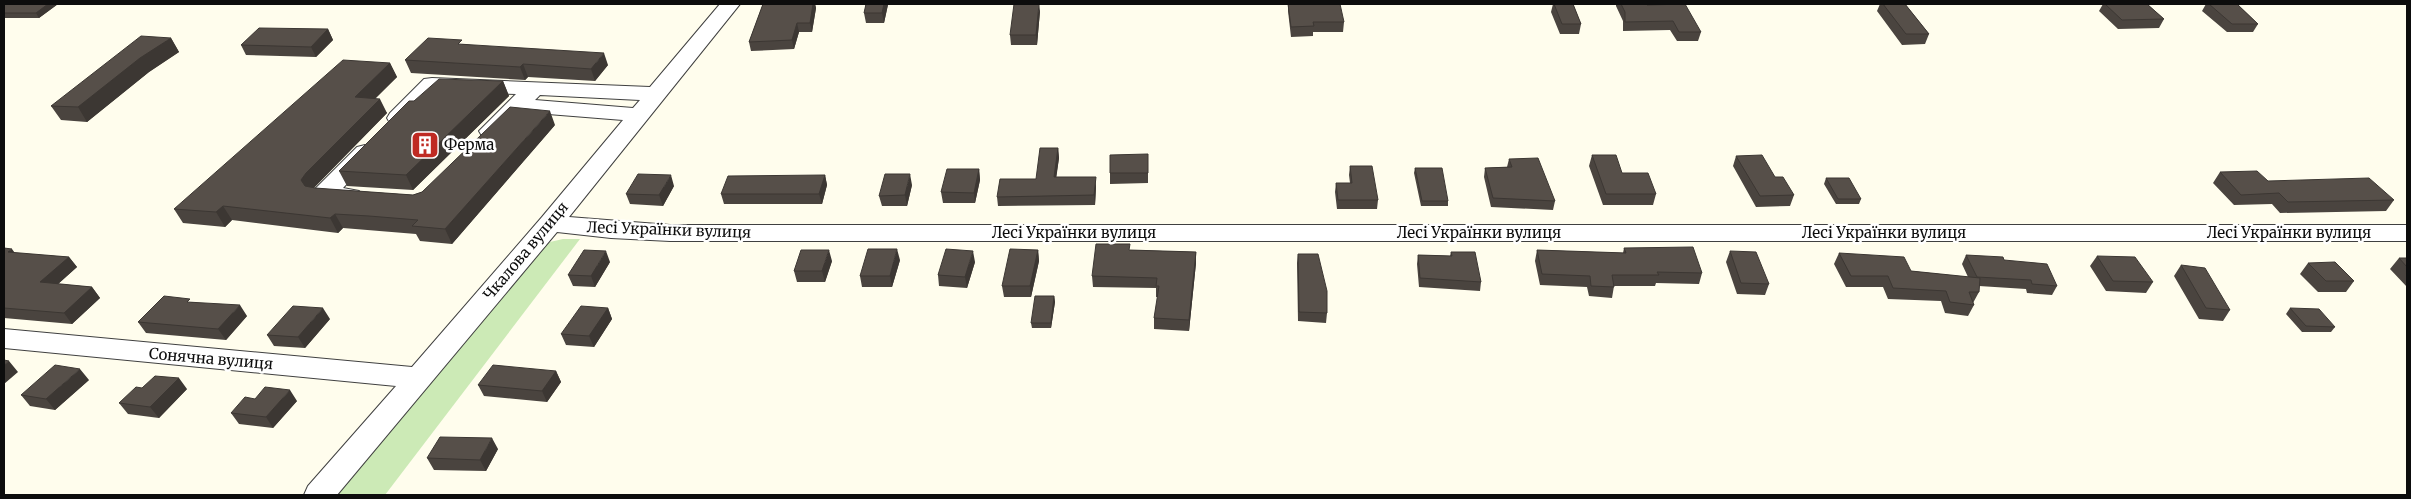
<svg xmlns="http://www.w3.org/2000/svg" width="2411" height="499" viewBox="0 0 2411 499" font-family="Merriweather,serif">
<rect width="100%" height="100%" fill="#fffded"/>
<path fill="#cceab6" d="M563 239H580L385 495H332L538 248 550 242Z"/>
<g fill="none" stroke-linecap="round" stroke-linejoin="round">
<defs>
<path id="minor" d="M720 4H740L569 217 670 225H2407V241H670L611 238 557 232 337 495H304L308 486 396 386 4 348V329L412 367 542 217 623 120 523 112C510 124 500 140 482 136L479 131 516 94 437 91C425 104 410 128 390 123L387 118 390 113 424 79 432 78 650 87ZM540 95 640 100 633 108 535 100Z
M365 145 373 147 376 152 343 188 359 191 363 196 359 201 351 203 315 199 311 194 315 189 357 147Z"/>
</defs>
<use href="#minor" stroke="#404040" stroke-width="2"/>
<use href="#minor" fill="#fff" fill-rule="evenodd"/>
</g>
<path fill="#4a443f" d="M4 4H58L39 18H4Z
M763 4H815L816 8 812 32H799L794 49 751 51 749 42Z
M866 4H888L884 23H866L864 13Z
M1288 4 1344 22 1343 32H1313V36L1291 37 1288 11Z
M1553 4H1573L1581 24 1579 34H1560L1551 12Z
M1616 4H1646L1647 5 1701 32 1698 41H1677L1670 30 1623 31V21L1616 6Z
M1880 4H1905L1929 34 1925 44 1902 45 1877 11Z
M2103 4H2147L2164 19 2159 28 2118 29 2099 11Z
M2206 4H2237L2258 24 2253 32H2227L2202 11Z
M1040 11 1037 45H1011L1010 35Z
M328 29 333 40 316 57 246 55 241 45Z
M171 38 179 52 149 72 87 122 61 120 51 106Z
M464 44 608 65 595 81 528 77 525 80 411 73 405 60Z
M390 63 397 77 375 99 387 113 313 188 413 195 422 192 555 125 452 244 420 241 416 234 343 228 338 233 232 220 225 227 183 223 174 209Z
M503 81 509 96 413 190 347 186 339 171 414 101Z
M1058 148 1059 158 1056 177 1096 187 1095 205 998 206 997 197 1036 179Z
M1148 154V183L1110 184V173Z
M1592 155 1656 194 1653 205H1603L1589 166Z
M1736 156 1775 177 1794 195 1790 206 1756 207 1733 166Z
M1509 159 1555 201 1553 210 1491 207 1484 177 1485 168 1507 167Z
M1350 166 1378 200 1377 209H1337L1335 192 1336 183H1350L1349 175Z
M1415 168 1448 201V206H1421L1414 173Z
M979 169 980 180 975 203H943L941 192Z
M2220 172 2268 181 2394 200 2386 211 2280 213 2272 204 2234 205 2213 183Z
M825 175 827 185 822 204H724L721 194Z
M1826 178 1861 199 1859 204H1836L1824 184Z
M912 185 907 206H882L879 196Z
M674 186 663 206 630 204 626 194Z
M4 248 15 253 69 257 77 267 58 284 92 287 100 298 72 324 4 318Z
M1624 248 1702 273 1699 284 1656 283 1655 286H1614L1612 298 1589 296 1587 287 1540 285 1535 261 1537 250 1623 253Z
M1038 250 1039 261 1031 297H1004L1002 286Z
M1130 250 1196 252V263L1189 331 1154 329V318L1158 297H1156V288L1093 287 1092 276Z
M1730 251 1769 284 1765 295 1737 294 1726 262Z
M1451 252 1481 282 1480 291 1419 287 1417 264 1418 255 1450 256Z
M1839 253 1911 271 1968 277 1962 264 1966 255 2004 260 2057 286 2052 295 2027 293 2026 289 1979 286V292L1973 303 1974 305 1968 316 1945 313 1941 301 1888 299 1883 287H1846L1834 264Z
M1298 254 1327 313 1326 323 1298 321 1297 263Z
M2097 256 2153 282 2146 293 2106 291 2090 266Z
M2399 258H2407V287L2390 269Z
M900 260 892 287H862L860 276Z
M832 261 825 282H797L794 271Z
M610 262 595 287 573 286 568 275Z
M975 262 967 288 939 286 938 275Z
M2308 263 2354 281 2346 292H2318L2300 274Z
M2181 265 2230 310 2223 321 2199 319 2174 276Z
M1054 296 1055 302 1051 328H1032L1031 323Z
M192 302 247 316 226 340 146 333 138 322Z
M608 308 612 319 594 347 566 345 561 334Z
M2290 308 2335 327 2331 332H2302L2286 314Z
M330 319 305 348 274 346 267 335Z
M556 371 561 382 547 402 484 396 478 385Z
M89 380 55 410 30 406 21 395Z
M142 388 187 389 159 418 128 414 119 403Z
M255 399 297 401 273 428 239 424 231 413Z
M498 449 486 471 434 470 427 458Z"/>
<path fill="#3c3733" d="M48 4H58L39 18 36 13Z
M813 4H815L816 8 812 32 810 23Z
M884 4H888V5L884 23 882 13Z
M1039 4 1040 11 1037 45 1036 35Z
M797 23 799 32 794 49 792 40Z
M328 29 333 40 316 57 311 47Z
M171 38 179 52 149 72 87 122 78 107 140 58Z
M604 53 608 65 595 81 591 69Z
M390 63 397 77 362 111 355 97Z
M523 64 528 77 525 80 520 67Z
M503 81 509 96 413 190 406 175Z
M380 99 387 113 314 188 309 194 301 180 306 173Z
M550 111 555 125 452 244 445 229Z
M1058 148 1059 158 1055 187 1054 177Z
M979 169 980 180 975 203 974 193Z
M910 174 912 185 907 206 905 195Z
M671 175 674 186 663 206 659 195Z
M825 175 827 185 822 204 819 194Z
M1096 177V187L1095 205 1094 195Z
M223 206 232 220 225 227 216 212Z
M335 214 343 228 338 233 330 218Z
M12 249 20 260 8 252Z
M897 249 900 260 892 287 890 276Z
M829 250 832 261 825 282 822 271Z
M1038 250 1039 261 1031 297 1030 286Z
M606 251 610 262 595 287 591 276Z
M973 251 975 262 967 288 965 277Z
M1196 252V263L1189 331V320Z
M69 257 77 267 48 293 40 282Z
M92 287 100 298 72 324 64 313Z
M1054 296 1055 302 1051 328V323Z
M240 305 247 316 226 340 218 329Z
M323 308 330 319 305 348 298 337Z
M608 308 612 319 594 347 589 336Z
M9 361 18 372 4 384V365Z
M80 369 89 380 55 410 46 399Z
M556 371 561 382 547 402 542 391Z
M179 378 187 389 159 418 150 407Z
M290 390 297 401 273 428 266 417Z
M492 438 498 449 486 471 480 460Z"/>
<path fill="#564f49" stroke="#3c3733" d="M4 4H48L36 13H4Z
M763 4H813L810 23H797L792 40 749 42Z
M866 4H884L882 13H864Z
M1014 4H1039L1036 35H1010Z
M1288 4H1340L1344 22H1313L1314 26 1291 27Z
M1554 4H1573L1581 24H1562Z
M1621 4H1646L1647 5 1685 4 1701 32H1679L1673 21 1625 22V12Z
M1883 4H1905L1929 34H1906Z
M2105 4H2147L2164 19 2122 20Z
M2209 4H2237L2258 24H2232Z
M259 28 328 29 311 47 241 45Z
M141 36 171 38 140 58 78 107 51 106Z
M428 38 462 40 458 44 604 53 591 69 523 64 520 67 405 60Z
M343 60 390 63 355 97 380 99 306 173 301 180 305 186 315 188 413 195 422 192 510 107 550 111 445 229 412 226 418 220 369 216 335 214 330 218 223 206 216 212 174 209Z
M439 79 503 81 406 175 339 171 409 101H414Z
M1040 148H1058L1054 177H1096L1094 195 997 197 1000 179H1036Z
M1148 154V173H1110V155Z
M1592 155H1616L1622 173H1648L1656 194H1606Z
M1762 155 1775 177H1783L1794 195 1760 196 1736 156Z
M1538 158 1555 201 1493 198 1485 168 1512 167 1509 159Z
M1350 166H1372L1378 200H1338L1336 183H1352Z
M1415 168H1442L1448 201H1422Z
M947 169H979L974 193 941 192Z
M2257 171 2268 181 2369 178 2394 200 2288 202 2279 193 2241 195 2220 172Z
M638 174 671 175 659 195 626 194Z
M885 174H910L905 195 879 196Z
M825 175 819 194H721L728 176Z
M1826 178H1849L1861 199H1838Z
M1096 244H1130L1129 250 1196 252 1189 320 1154 318 1159 286H1156L1157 278 1092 276Z
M1693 247 1702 273 1657 272 1659 275H1612L1614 287 1591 286 1590 276 1542 274 1537 250 1626 253 1624 248Z
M4 248 12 249 8 252 69 257 40 282 92 287 64 313 4 308Z
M868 249H897L890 276H860Z
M946 249 973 251 965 277 938 275Z
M1010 249 1038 250 1030 286H1002Z
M584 250 606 251 591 276 568 275Z
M801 250H829L822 271H794Z
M1730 251 1756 252 1769 284 1741 283Z
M1451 252H1475L1481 282 1420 278 1418 255 1452 256Z
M1839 253 1904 257 1911 271 1980 278 1979 292H1969L1974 305 1950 302 1946 291 1893 288 1888 276H1851Z
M1298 254H1318L1327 291V313L1299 312Z
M1966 255 2003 257 2004 260 2047 264 2057 286 2032 284 2031 280 1977 277Z
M2097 256 2135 257 2153 282 2113 281Z
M2399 258H2407V267Z
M2335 262 2354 281H2326L2308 263Z
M2181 265 2205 268 2230 310 2206 308Z
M164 296 190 299 187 302 240 305 218 329 138 322Z
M1035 296H1054L1051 323H1031Z
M293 306 323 308 298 337 267 335Z
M581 306 608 308 589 336 561 334Z
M2290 308 2319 309 2335 327 2306 326Z
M4 360 9 361 4 365Z
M55 365 80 369 46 399 21 395Z
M493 365 556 371 542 391 478 385Z
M155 376 179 378 150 407 119 403 136 387 142 388Z
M265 387 290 390 266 417 231 413 245 397 255 399Z
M440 437 492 438 480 460 427 458Z"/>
<defs>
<symbol id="building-square" viewBox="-11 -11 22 22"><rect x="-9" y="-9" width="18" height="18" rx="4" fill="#bf2a23" stroke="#fff"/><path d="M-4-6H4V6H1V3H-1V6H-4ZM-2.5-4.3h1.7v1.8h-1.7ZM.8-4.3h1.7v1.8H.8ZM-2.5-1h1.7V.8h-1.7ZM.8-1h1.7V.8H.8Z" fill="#fff"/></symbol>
</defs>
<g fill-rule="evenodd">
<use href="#building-square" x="409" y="129" width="32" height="32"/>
</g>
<g text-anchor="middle" stroke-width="5" stroke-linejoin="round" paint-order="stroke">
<g font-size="15" fill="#0d0d0d" stroke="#fff" text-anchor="start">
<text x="444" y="150">Ферма</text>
</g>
<g font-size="15" fill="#0d0d0d" stroke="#fff">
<text transform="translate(669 230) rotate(2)" y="5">Лесі Українки вулиця</text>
<text x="1074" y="238">Лесі Українки вулиця</text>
<text x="1479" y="238">Лесі Українки вулиця</text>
<text x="1884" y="238">Лесі Українки вулиця</text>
<text x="2289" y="238">Лесі Українки вулиця</text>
<text transform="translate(526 251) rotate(-50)" y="5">Чкалова вулиця</text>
<text transform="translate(211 359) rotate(5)" y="5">Сонячна вулиця</text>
</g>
</g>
<rect width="2411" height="499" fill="none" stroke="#0d0d0d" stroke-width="10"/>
</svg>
